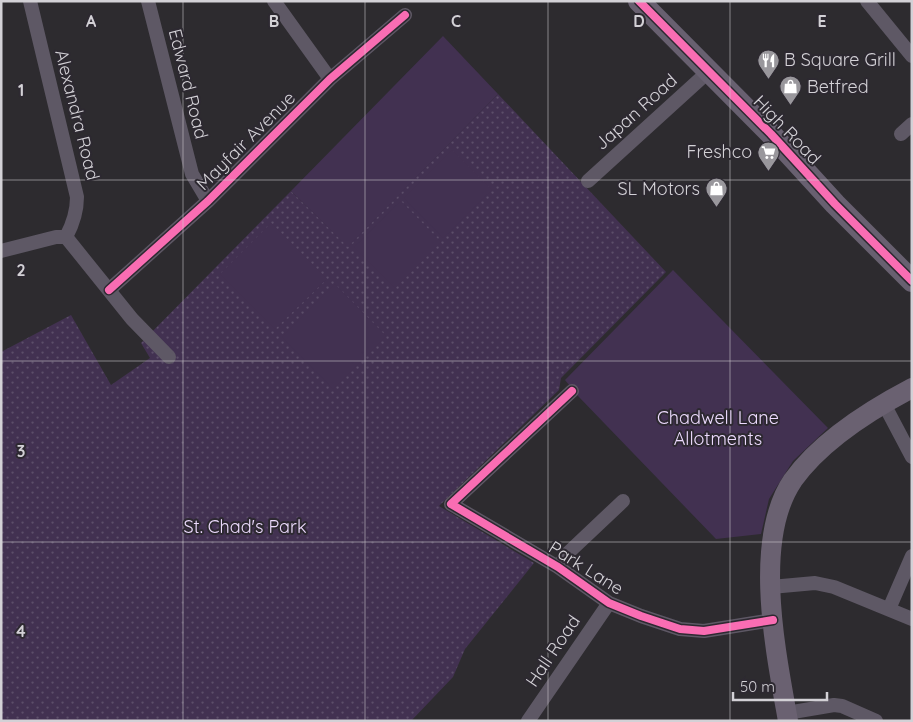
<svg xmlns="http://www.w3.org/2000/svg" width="913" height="722" viewBox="0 0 913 722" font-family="Quicksand,sans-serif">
<defs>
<pattern id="park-dots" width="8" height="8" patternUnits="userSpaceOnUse" patternTransform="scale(1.25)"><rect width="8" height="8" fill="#423151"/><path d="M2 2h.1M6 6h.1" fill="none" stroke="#5c4e69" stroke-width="1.8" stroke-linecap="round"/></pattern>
</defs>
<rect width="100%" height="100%" fill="#2d2b2f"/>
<path fill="url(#park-dots)" d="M498 94 666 272 561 378 559 390 439 506 534 563 465 649 453 677 411 721H1V352L71 315 111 385 150 358 141 343 291 191 348 246Z"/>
<path fill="#423151" d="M443 36 498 94 348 247 291 191Z
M452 150 492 190 443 238 404 198Z
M401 201 441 242 395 288 354 247Z
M271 223 327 279 275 329 220 274Z
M673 270 828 428 793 461 769 499 761 534 716 539 578 396 565 380Z
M335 284 386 336 333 389 282 337Z"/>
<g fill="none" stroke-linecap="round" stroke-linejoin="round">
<path stroke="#5e5865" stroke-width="14" d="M30 1 77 197C77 212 73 224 66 237
M148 1 192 174 208 201
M274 1 330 79
M867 1 912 56
M901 134 912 124
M588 181 709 71
M1 251 56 237H66L132 319 169 357
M109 290 208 201 330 79 405 15
M572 391 451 504 558 567 609 603 641 616 680 629 704 631 773 620
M884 404 912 457
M558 567 569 552 623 501
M771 587 815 583 834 587 912 619
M889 609 912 556
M787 713 834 705 842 706 876 721
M528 721 609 603"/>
<path stroke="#6a6171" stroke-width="20" d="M788 721C776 653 752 540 793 480 821 441 870 410 912 388"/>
<path stroke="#686070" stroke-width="22" d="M639 1 771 134 835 204 912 281"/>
<defs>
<path id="cycleway" d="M639 1 771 134 835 204 912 281
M109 290 208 201 330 79 405 15
M572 391 451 504 558 567 609 603 641 616 680 629 704 631 773 620"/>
</defs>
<use href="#cycleway" stroke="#2d2931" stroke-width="11"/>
<use href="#cycleway" stroke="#f96db3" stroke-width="8"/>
</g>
<path fill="none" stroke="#d3d1d6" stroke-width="1" stroke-opacity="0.55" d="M183 1V721M365 1V721M548 1V721M730 1V721M1 180H912M1 361H912M1 542H912"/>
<defs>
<symbol id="restaurant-pin" viewBox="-11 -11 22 30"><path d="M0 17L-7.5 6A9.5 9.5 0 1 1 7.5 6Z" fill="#99979c" stroke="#2d2931"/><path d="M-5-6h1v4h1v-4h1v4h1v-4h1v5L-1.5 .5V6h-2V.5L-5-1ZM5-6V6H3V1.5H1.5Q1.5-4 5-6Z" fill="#fff"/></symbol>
<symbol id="shop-pin" viewBox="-11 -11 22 30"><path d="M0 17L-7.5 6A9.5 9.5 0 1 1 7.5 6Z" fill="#99979c" stroke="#2d2931"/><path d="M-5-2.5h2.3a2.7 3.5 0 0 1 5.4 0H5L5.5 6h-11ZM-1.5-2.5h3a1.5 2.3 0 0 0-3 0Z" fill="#fff"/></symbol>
<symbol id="supermarket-pin" viewBox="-11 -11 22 30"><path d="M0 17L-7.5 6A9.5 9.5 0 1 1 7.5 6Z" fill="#99979c" stroke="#2d2931"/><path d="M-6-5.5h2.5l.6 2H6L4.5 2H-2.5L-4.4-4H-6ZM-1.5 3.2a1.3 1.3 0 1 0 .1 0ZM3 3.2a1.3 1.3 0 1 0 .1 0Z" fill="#fff"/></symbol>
</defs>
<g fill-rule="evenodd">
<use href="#restaurant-pin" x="756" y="48" width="25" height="34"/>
<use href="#shop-pin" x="778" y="74" width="25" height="34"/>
<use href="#supermarket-pin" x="756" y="140" width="25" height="34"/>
<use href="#shop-pin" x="704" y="176" width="25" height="34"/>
</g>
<g text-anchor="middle" stroke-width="4" stroke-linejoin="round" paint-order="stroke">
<g font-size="18" fill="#d3d1d6" stroke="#2d2931" text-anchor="start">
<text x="784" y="66">B Square Grill</text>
<text x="807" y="93">Betfred</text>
<text x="752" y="158" text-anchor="end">Freshco</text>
<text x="700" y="195" text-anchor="end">SL Motors</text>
</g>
<g font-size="18" fill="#d3d1d6" stroke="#2d2931">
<text transform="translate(188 84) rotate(76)" y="6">Edward Road</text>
<text transform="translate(636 112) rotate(-42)" y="6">Japan Road</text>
<text transform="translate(77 115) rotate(76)" y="6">Alexandra Road</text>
<text transform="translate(787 130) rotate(46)" y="6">High Road</text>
<text transform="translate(246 141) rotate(-45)" y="6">Mayfair Avenue</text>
<text transform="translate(586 568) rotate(32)" y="6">Park Lane</text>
<text transform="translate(553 651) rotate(-56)" y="6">Hall Road</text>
</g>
<g font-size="18" fill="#eddbfe" stroke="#2d2931">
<text x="718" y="424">Chadwell Lane<tspan x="718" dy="21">Allotments</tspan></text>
<text x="245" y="533">St. Chad's Park</text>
</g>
</g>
<g font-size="16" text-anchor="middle" font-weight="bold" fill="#d3d1d6" stroke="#2d2931" stroke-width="4" stroke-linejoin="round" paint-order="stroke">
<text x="91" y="27">A</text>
<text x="274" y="27">B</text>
<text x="456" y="27">C</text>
<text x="639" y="27">D</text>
<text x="822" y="27">E</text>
<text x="21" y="96">1</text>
<text x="21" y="276">2</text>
<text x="21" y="457">3</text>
<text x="21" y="637">4</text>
</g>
<rect width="913" height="722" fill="none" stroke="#d3d1d6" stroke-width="5"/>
<path d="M733 692v8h94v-8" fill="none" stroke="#d3d1d6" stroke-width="2.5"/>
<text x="740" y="692" font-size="15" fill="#d3d1d6" stroke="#2d2931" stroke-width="4" paint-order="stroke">50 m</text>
</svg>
